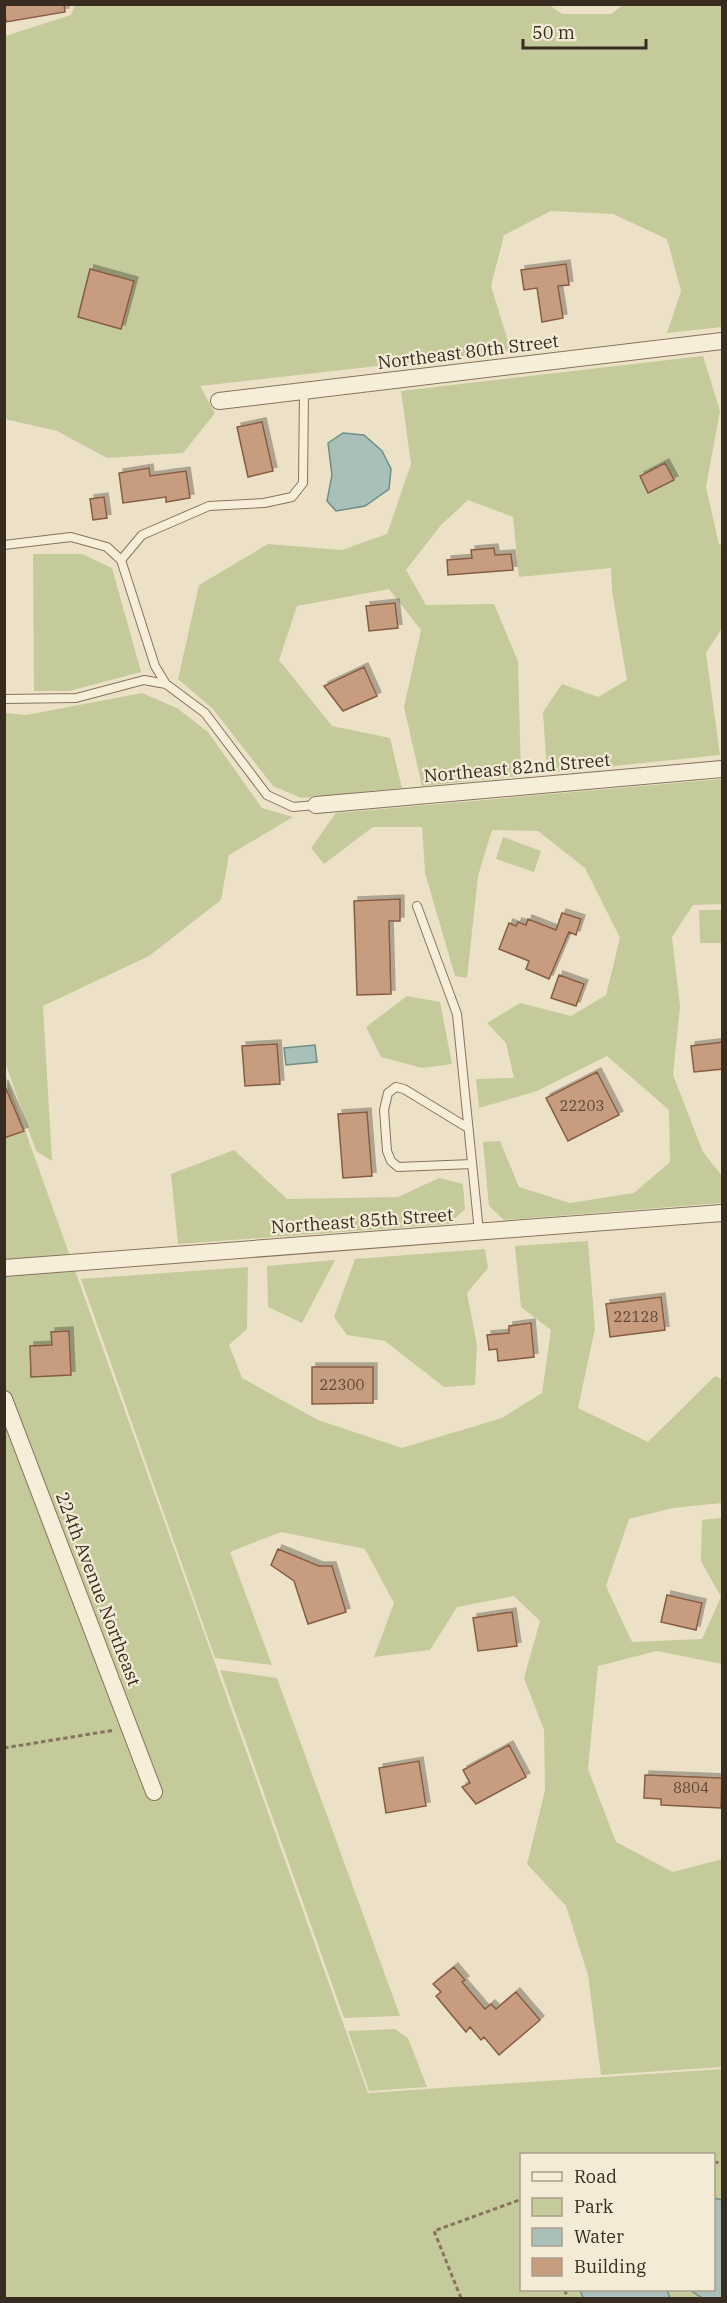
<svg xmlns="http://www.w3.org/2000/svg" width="727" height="2303" viewBox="0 0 727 2303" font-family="'IBM Plex Serif',serif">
<defs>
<filter id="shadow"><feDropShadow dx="4" dy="-4" stdDeviation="0" flood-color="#0004"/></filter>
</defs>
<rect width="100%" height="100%" fill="#ece1c7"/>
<path fill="#c5ca9b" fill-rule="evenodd" d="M75 4H548L562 14H611L623 5H722V327L667 333 681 291 667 239 613 214 551 211 504 235 491 286 511 351 200 386 215 413 183 453 107 458 57 431 5 419V36L71 15Z
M703 356 720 411 706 487 719 544 722 545V628L706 653 720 755 547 773 543 712 562 684 598 697 627 680 612 591 611 568 519 577 513 517 468 500 441 525 406 570 426 605 494 604 518 661 521 776 422 786 404 707 421 630 389 589 297 606 279 660 332 726 390 738 402 788 301 798 273 786 213 709 178 679 199 585 268 544 342 550 387 534 411 464 401 391Z
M33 554H82L112 568 141 672 69 691H34Z
M142 693 177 708 208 732 262 808 293 817 229 855 221 900 149 956 43 1006 52 1161 36 1151 5 1062V713L26 715Z
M722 779V904L693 905 672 937 680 1006 673 1075 703 1152 722 1176V1203L504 1220 489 1206 483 1142 500 1141 519 1187 570 1203 634 1193 670 1162 669 1110 607 1056 537 1091 479 1108 476 1079 514 1078 506 1043 487 1023 520 1003 571 1016 606 995 620 938 585 868 538 831 492 830 478 876 467 978 455 976 425 873 422 827H373L324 864 311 848 336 813Z
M503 837 541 851 534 872 496 859Z
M699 910H722V943H700Z
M407 996 440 1002 452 1064 422 1068 381 1057 366 1027Z
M4 1071 368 2093 722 2069V2298H5ZM522 2154H714V2290H522Z
M234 1150 287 1199 398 1197 439 1178 463 1184 465 1209 449 1224 178 1244 171 1174Z
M588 1241 595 1329 578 1408 648 1442 715 1376 722 1379V1503L673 1508 629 1519 606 1586 632 1642 702 1639 721 1597 701 1561 702 1520 722 1518V1664L657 1651 598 1666 588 1769 616 1842 673 1872 722 1859V2067L601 2075 588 1975 566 1906 527 1864 545 1790 544 1730 524 1678 540 1621 514 1596 457 1607 430 1650 374 1657 394 1603 365 1549 281 1532 230 1552 272 1665 215 1658 81 1279 248 1267 247 1329 229 1345 242 1378 318 1420 402 1448 502 1418 542 1393 551 1330 521 1307 515 1246Z
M485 1249 488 1268 467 1293 477 1345 475 1385 444 1387 385 1341 347 1335 334 1317 355 1259Z
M335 1260 302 1323 268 1307 267 1266Z
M220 1670 277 1678 400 2016 344 2018Z
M395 2029 408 2038 427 2087 369 2091 348 2031Z"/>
<path fill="#a8c0b9" stroke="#6f8e86" stroke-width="1.5" d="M343 433 364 435 382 451 391 469 389 489 365 506 336 511 327 501 332 475 328 443Z
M315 1045 317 1062 286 1065 284 1048Z
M714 2198 722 2200V2298H702L690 2290H714Z
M580 2290H667L670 2298H583Z"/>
<path fill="#c89c7e" stroke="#855d44" stroke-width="1.5" filter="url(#shadow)" d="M4 4H64L65 12 6 22Z
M566 264 569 285 558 286 563 318 542 322 537 288 524 290 521 270Z
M90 269 134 281 121 329 78 317Z
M262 422 273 471 248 477 237 427Z
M665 463 674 480 648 493 640 476Z
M149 468 150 476 186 471 190 498 166 502V497L123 503 119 473Z
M104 497 107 518 93 520 90 499Z
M494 548 495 555 511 554 513 570 448 575 447 560 472 558 471 550Z
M395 603 398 628 369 631 366 606Z
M364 667 377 696 343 711 324 686Z
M400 899V921H389L391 994 357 995 354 901Z
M562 913 581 919 576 935 569 932 549 979 526 969 529 961 499 949 509 923 516 926 518 922 526 925 528 919 556 930Z
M559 975 584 984 576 1006 551 998Z
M723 1042V1069L694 1072 691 1046Z
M277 1044 280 1084 245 1086 242 1046Z
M597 1072 619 1115 568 1141 546 1098Z
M4 1084 24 1131 4 1138Z
M367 1112 372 1176 343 1178 338 1114Z
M661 1297 665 1330 610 1337 606 1304Z
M531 1323 534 1357 498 1361 497 1349 489 1350 487 1335 509 1333V1326Z
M69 1331 71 1375 31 1377 30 1346 52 1345 51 1332Z
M312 1367H373V1403L312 1404Z
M278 1549 319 1566H332L346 1612 308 1624 294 1581 271 1565Z
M667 1595 702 1603 696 1630 661 1622Z
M512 1612 517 1646 478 1651 473 1618Z
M509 1745 526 1777 476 1804 462 1787 470 1783 463 1770Z
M419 1761 426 1806 386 1813 379 1768Z
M645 1775 722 1778 721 1808 661 1805V1799L644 1798Z
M454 1967 465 1980 462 1982 485 2009 491 2004 496 2009 516 1992 540 2020 499 2055 484 2037 481 2040 470 2027 466 2032 436 1996 441 1992 433 1984Z"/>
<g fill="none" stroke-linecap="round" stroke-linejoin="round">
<defs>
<path id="lane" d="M4 545 71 537 107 547 121 560 155 666 166 684 205 713 267 795 293 807 316 805
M121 560 142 535 209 506 264 503 292 497 303 483 304 391
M4 699 76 698 144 680 166 684
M417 906 457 1014 479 1232
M468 1128 404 1089 396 1087 388 1093 384 1110 387 1151 391 1161 398 1167 472 1164"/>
<path id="street" d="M219 401 722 341
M316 805 722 769
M4 1268 722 1213
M4 1399 154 1792"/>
</defs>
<use href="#lane" stroke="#87735d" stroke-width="10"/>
<use href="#street" stroke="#87735d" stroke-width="18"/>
<path stroke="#87735d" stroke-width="3" stroke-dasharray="4.5 3" stroke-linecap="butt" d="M4 1748 115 1730
M714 2162 722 2163
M565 2290 567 2298
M461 2298 434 2231 522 2199"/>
<use href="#lane" stroke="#f7eed9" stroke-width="8"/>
<use href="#street" stroke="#f7eed9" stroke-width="16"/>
</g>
<g text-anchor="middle" stroke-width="4.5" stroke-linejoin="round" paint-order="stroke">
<g font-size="15" fill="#5c4738">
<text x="582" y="1111">22203</text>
<text x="636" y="1322">22128</text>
<text x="342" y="1390">22300</text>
<text x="691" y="1793">8804</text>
</g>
<g font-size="18" fill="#382b20" stroke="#f4ebd6">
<text transform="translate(468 352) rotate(-7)" y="6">Northeast 80th Street</text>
<text transform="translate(517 768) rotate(-5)" y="6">Northeast 82nd Street</text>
<text transform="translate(362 1221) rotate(-4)" y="6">Northeast 85th Street</text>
<text transform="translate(98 1589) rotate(69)" y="6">224th Avenue Northeast</text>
</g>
</g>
<rect width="727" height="2303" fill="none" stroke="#382b20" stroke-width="12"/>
<rect x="520" y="2153" width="195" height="138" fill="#f4ebd6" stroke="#a99e8d" stroke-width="1.5"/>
<rect x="532" y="2172" width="30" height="9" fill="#f7eed9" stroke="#a99e8d" stroke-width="1.5"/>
<text x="574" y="2183" font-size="18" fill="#382b20">Road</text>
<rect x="532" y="2198" width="30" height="18" fill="#c5ca9b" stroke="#a99e8d" stroke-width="1.5"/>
<text x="574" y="2213" font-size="18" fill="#382b20">Park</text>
<rect x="532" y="2228" width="30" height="18" fill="#a8c0b9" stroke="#a99e8d" stroke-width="1.5"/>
<text x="574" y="2243" font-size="18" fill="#382b20">Water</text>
<rect x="532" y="2258" width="30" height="18" fill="#c89c7e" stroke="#a99e8d" stroke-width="1.5"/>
<text x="574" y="2273" font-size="18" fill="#382b20">Building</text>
<path d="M523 39v9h123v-9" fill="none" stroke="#382b20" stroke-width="3"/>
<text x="532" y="39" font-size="18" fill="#382b20" stroke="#f4ebd6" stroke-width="4.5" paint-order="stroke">50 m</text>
</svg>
